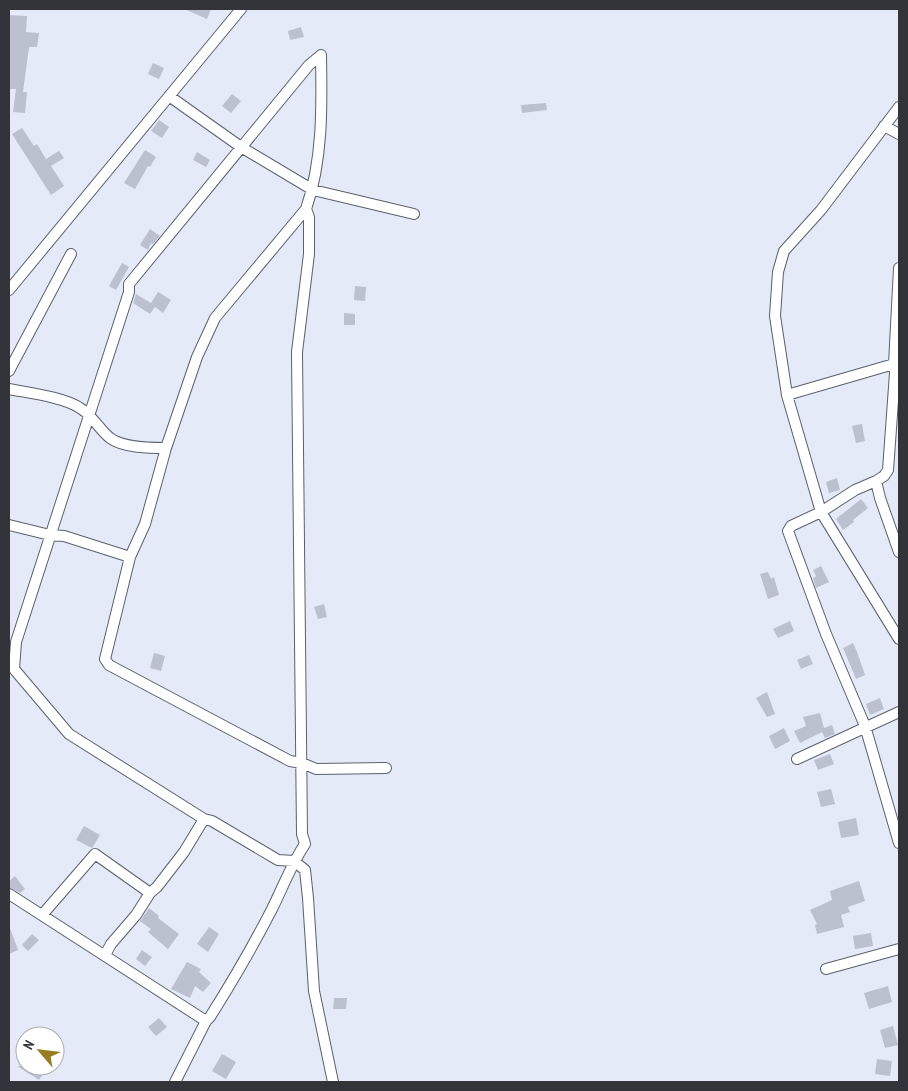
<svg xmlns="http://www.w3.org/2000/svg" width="908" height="1091" viewBox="0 0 908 1091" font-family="'PT Sans Narrow',sans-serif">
<rect width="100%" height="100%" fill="#e5eaf9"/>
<path fill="#bcc1cf" d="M184 9H211L207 19Z
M9 15 27 16 26 32 39 33 37 47H29L23 92H27L25 113 13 112 16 89H9Z
M301 27 304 37 290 40 288 31Z
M153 63 164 68 159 79 148 74Z
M232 94 241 101 231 113 222 106Z
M546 103 547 110 522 113 521 105Z
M159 120 169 127 162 138 151 131Z
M22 128 34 146 37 144 46 159 59 151 64 158 51 166 64 186 51 195 12 134Z
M145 150 156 157 150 167 148 166 135 189 124 183Z
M197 152 210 160 206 167 193 160Z
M150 229 160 236 153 244 151 243 148 250 140 245Z
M122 263 129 267 116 290 109 286Z
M355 286 366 287 365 301 354 300Z
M158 292 171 300 163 313 155 307 150 314 133 303 136 294 151 303Z
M344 313 355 314V325H344Z
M862 424 865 441 856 443 852 426Z
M837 478 840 490 829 493 826 482Z
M861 499 868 508 853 520 854 522 843 530 836 519Z
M821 566 829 582 816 588 813 578 816 576 813 570Z
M768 572 771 579 774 577 779 595 768 599 760 574Z
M324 604 327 617 318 619 314 607Z
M790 621 794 631 778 638 773 629Z
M853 643 857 652 865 675 856 679 843 648Z
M154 653 165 656 161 671 150 668Z
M809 655 813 664 801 669 797 660Z
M767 692 775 714 767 717 756 698Z
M880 698 884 709 870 715 866 704Z
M820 713 824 728 832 725 835 734 825 738 822 732 800 743 794 731 806 726 803 717Z
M784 728 790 741 775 749 769 736Z
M830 754 834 764 818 770 814 760Z
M831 789 835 804 821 807 817 792Z
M856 818 859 835 841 838 838 822Z
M84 826 100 835 92 848 76 840Z
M15 876 25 889 20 893 9 887V881Z
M859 881 865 901 848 907 850 912 841 915 844 927 817 934 815 925 817 924 810 910 832 900 830 891Z
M149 908 159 916 158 918 179 934 168 949 148 932 151 929 140 921Z
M209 927 219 934 208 952 197 944Z
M9 928H10L18 950 9 954Z
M871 933 873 946 855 949 853 936Z
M32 934 39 940 28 951 22 945Z
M142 950 152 957 145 966 136 959Z
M187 962 201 969 199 972 211 983 203 992 195 986 190 998 171 989Z
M888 986 892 1002 869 1009 864 993Z
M334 998H347L346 1009H333Z
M159 1018 167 1027 156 1036 148 1027Z
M893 1026 898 1045 885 1048 880 1030Z
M222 1054 236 1062 226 1079 212 1071Z
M877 1059 892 1061 890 1076 875 1074Z
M17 1066H38L45 1071 39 1080Z"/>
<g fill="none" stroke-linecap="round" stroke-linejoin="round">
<defs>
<path id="street" d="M321 55 309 65 129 284V292L16 642 14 669 69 734 204 819 212 821 278 860 294 861 305 870 308 898 314 991 333 1082
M321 55C322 106 323 160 306 209L215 318 197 357 166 448 145 524 130 557 105 659 109 665 290 761 302 763 316 769 386 768
M169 96 241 147 313 190 414 214
M899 107 821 210 784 251 778 272 775 316 787 395 821 512 899 639
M884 126 899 134
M899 268 894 364 895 373 888 470 884 476 876 481 855 490 821 512 791 526 788 531 826 634 865 726 899 843
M9 290 241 9
M9 371 71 254
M9 389C29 393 63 397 80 408 92 415 99 429 110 438 123 448 151 448 166 448
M787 395 894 364
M876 481 880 498 899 552
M9 525 50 535 64 536 130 557
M797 759 899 712
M9 894 206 1021
M42 915 95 854 150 893
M105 955 111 944 136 915 150 893 157 887 184 852 204 819
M826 969 899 949
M175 1082 206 1021 210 1017C232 982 253 946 272 909 283 887 291 865 305 844L302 834 297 352 309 254V217L306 209"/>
</defs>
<use href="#street" stroke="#5b606c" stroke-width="12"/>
<use href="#street" stroke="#fff" stroke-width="10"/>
</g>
<rect width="908" height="1091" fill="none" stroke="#32343a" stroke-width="20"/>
<g transform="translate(40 1051) rotate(298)"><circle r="24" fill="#ffffff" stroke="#adaeb0"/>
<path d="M0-4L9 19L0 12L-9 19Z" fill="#987c24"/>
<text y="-8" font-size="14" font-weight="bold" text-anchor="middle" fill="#32343a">N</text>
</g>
</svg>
